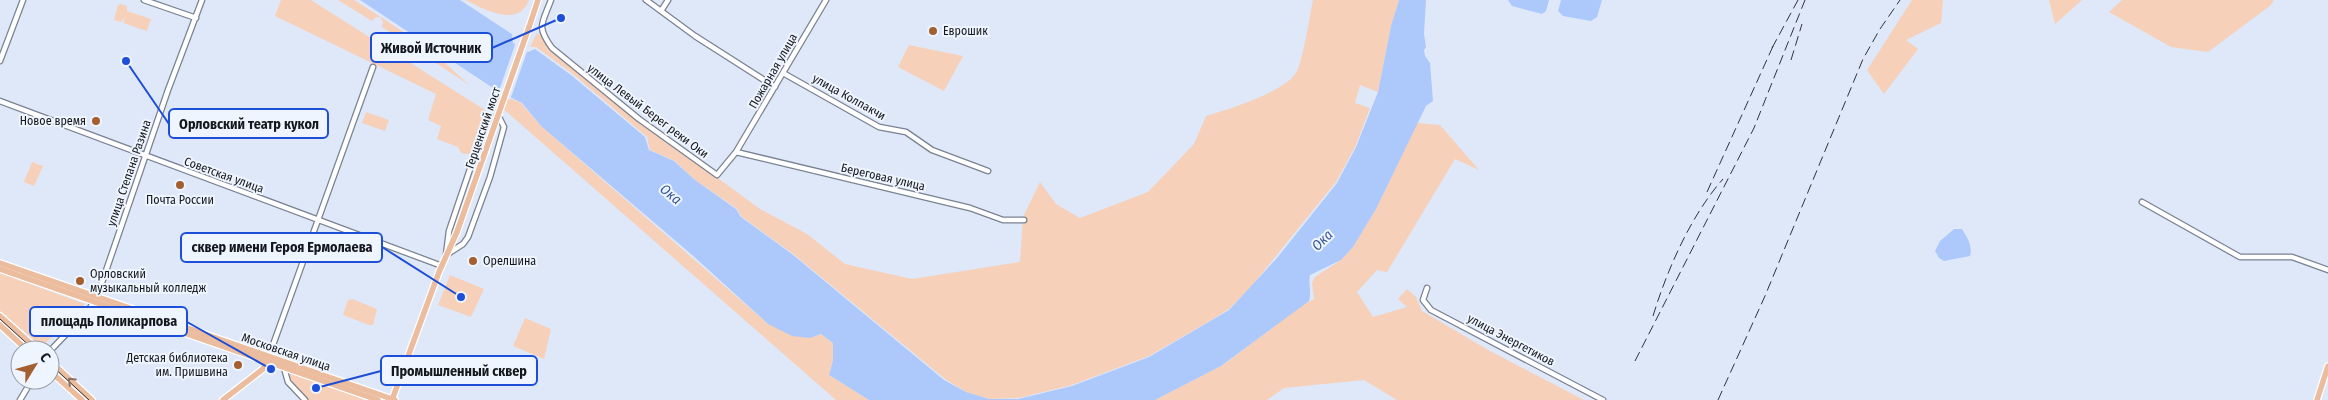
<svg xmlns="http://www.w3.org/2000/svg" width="2328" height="400" viewBox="0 0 2328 400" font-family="'Fira Sans Condensed',sans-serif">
<rect width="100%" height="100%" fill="#dfe8f9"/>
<path fill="#f6d0b9" d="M281 0H311L488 112 472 155 461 153 458 147 437 139 441 126 428 120 436 94 275 16Z
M338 0H354L381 17 433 52 469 85 382 27 383 22 380 17H376L372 21Z
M466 0H529C519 28 485 10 466 0Z
M1313 0H1399L1391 26 1378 92 1360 85 1355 103 1370 108 1355 147 1336 182 1250 288 1229 309 1208 322 1149 356 1072 385 1019 398 989 399 966 392 945 379 792 253 742 217 736 208 695 180 675 161 650 150 647 137 574 75 536 47H530L537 33 639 120 760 209 807 234 845 264 912 279 1020 262 1023 217 1040 182 1056 204 1080 218 1148 192 1194 144 1206 116C1227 110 1288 91 1297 71 1304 55 1309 19 1313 0Z
M1912 0H1943L1941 23 1906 40 1918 49 1884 94 1867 70Z
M2049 0H2082L2055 24Z
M2122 0H2274L2271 5 2208 52 2171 47 2109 12Z
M121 4 127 6V11L151 19 147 31 123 23 125 17 121 22 114 20 118 5Z
M909 45 963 56 944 91 898 67Z
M494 92 500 96 501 94 521 103 541 126 768 324 810 338 821 334 833 343V360L829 375 869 400H836L508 113 492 101Z
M366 112 389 120 385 131 362 123Z
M1417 123 1440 125 1479 170 1455 159 1387 272 1377 270 1357 292 1373 317 1407 307 1398 299 1407 289 1416 297 1422 311 1490 351 1584 400H1397L1364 380 1284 388 1267 400H1155L1223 365 1304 304 1314 299 1312 283 1315 277 1341 260 1353 247 1376 209Z
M32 162 43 166 34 186 24 182Z
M0 273 85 304 42 347 0 311Z
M450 275 484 289 471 317 438 305Z
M352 299 377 309 373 325H369L343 315 348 300Z
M525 318 551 329 544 359 513 346Z
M290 373 362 398 363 400H309L289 378Z"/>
<path fill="#adc9fc" d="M360 0H460L512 34 513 43 528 52 535 49 571 75 645 137 649 150 674 161 695 180 736 209 741 217 792 254 944 380 966 392 989 399H1018L1072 386 1149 357 1229 310 1277 258 1337 183 1356 147 1378 92 1391 26 1399 0H1426L1424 34 1426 47 1424 50 1425 56 1430 63 1433 101 1426 106 1376 209 1353 247 1341 260 1310 275C1308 284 1312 291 1309 301L1221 366 1155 400H869L829 375 833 360V343L821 334 810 338 792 336 768 324 691 254 541 126 522 103 496 90Z
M1508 0H1549L1546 11 1542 14 1512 6Z
M1561 0H1602L1597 17 1591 21 1563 16 1558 11Z
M1954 229H1962C1967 237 1973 246 1970 256L1944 261 1939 258 1935 251 1940 241Z"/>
<path fill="#dfe8f9" d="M516 42 528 49 510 100 498 94Z"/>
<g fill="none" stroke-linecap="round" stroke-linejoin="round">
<defs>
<path id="minor" d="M144 0 196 18
M551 0C542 24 536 26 552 48L639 119 717 175 736 152 826 0
M646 0 695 36 775 87
M661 11 668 0
M0 61 23 0
M783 73 879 127 906 132 932 150 988 171
M0 101 442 266
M491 117 500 119 504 127 490 177 468 237 463 244 446 255 449 231 486 122Z
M736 152 970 208 1003 220H1024
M2142 202 2240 257H2292L2328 270
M1427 288 1423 300 1431 310 1603 400
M50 351 88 311 97 297 168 90 202 0
M269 356 373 67
M284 368 288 382 305 400
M20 400 32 380"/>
<path id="major" d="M529 27 538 0
M0 263 395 400
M0 269 378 400
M0 316 38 350
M0 325 27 350
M50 361 92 400
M50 371 82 400
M223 400 263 369 267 361
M392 400 439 272 457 232
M2317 400 2328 366"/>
</defs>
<use href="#minor" stroke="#7a8291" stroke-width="7"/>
<use href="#major" stroke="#fff" stroke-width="8"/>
<use href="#minor" stroke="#fff" stroke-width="4.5"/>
<use href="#major" stroke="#ebbc9d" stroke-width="5.5"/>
<path stroke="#2f333a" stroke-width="1" d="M0 319 34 350
M50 364 89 400"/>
<path stroke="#2f333a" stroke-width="1" stroke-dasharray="10 5" stroke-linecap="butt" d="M1772 48 1798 0
M1791 60 1802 24
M1707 192 1774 44
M1653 316C1667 270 1691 215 1723 179
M1635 361 1754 128 1805 0
M1718 400 1765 296 1863 59 1880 29 1900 0"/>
<defs>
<path id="major-bridge" d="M457 232 529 27"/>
</defs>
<use href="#major-bridge" stroke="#fff" stroke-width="8" stroke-linecap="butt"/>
<use href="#major-bridge" stroke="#ebbc9d" stroke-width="5.5"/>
</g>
<defs><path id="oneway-chevron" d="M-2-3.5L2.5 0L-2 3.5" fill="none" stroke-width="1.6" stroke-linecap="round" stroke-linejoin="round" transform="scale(1.25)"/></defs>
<use stroke="#8a7263" href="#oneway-chevron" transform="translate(71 381) rotate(-137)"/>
<g fill="#a35f30" stroke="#eff5ff" stroke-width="2">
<circle cx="933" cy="31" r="5"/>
<circle cx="96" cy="121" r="5"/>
<circle cx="180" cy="185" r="5"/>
<circle cx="473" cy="261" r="5"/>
<circle cx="80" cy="281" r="5"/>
<circle cx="238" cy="365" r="5"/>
</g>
<g text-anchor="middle" stroke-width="4" stroke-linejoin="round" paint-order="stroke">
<g font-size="12" fill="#14171c" stroke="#eff5ff" text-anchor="start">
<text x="943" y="35">Еврошик</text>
<text x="86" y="125" text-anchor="end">Новое время</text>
<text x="180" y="204" text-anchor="middle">Почта России</text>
<text x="483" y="265">Орелшина</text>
<text x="90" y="278">Орловский<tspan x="90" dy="14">музыкальный колледж</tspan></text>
<text x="228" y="362" text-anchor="end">Детская библиотека<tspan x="228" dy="14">им. Пришвина</tspan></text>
</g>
<g font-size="12" fill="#14171c" stroke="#eff5ff">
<text transform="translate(773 71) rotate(-60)" y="4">Пожарная улица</text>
<text transform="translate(849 97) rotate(29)" y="4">улица Колпакчи</text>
<text transform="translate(648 111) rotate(37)" y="4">улица Левый Берег реки Оки</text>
<text transform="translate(483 128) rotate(-71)" y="4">Герценский мост</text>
<text transform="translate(129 173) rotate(-71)" y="4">улица Степана Разина</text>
<text transform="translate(224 175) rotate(20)" y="4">Советская улица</text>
<text transform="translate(883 177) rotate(13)" y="4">Береговая улица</text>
<text transform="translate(1511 340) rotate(28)" y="4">улица Энергетиков</text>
<text transform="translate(286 352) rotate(19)" y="4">Московская улица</text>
</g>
<g font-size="14" font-style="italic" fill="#345593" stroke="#eff5ff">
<text transform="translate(671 194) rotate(40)" y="5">Ока</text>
<text transform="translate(1322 240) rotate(-45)" y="5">Ока</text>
</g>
</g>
<path fill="none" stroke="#1d4ed8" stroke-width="2" d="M561 18L492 48M126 61L169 124M461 297L382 247M271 369L187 322M316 388L381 371"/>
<g fill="#1d4ed8" stroke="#eff5ff" stroke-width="2">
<circle cx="561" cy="18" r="5"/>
<circle cx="126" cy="61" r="5"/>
<circle cx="461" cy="297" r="5"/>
<circle cx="271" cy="369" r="5"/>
<circle cx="316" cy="388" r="5"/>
</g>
<g fill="#eff5ff" stroke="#1d4ed8" stroke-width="2">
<rect x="371" y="33" width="121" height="29" rx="5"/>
<rect x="169" y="109" width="159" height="29" rx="5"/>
<rect x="181" y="233" width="201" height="29" rx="5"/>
<rect x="30" y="307" width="157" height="29" rx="5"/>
<rect x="381" y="356" width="156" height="29" rx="5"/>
</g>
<g font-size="14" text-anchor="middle" font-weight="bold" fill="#14171c">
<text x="431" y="53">Живой Источник</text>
<text x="249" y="129">Орловский театр кукол</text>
<text x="282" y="252">сквер имени Героя Ермолаева</text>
<text x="109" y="326">площадь Поликарпова</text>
<text x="459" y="376">Промышленный сквер</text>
</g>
<g transform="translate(35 365) rotate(53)"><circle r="24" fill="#eff5ff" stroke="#979ca4"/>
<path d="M0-4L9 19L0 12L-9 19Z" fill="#a35f30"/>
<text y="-8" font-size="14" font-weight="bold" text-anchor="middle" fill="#14171c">С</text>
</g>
</svg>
